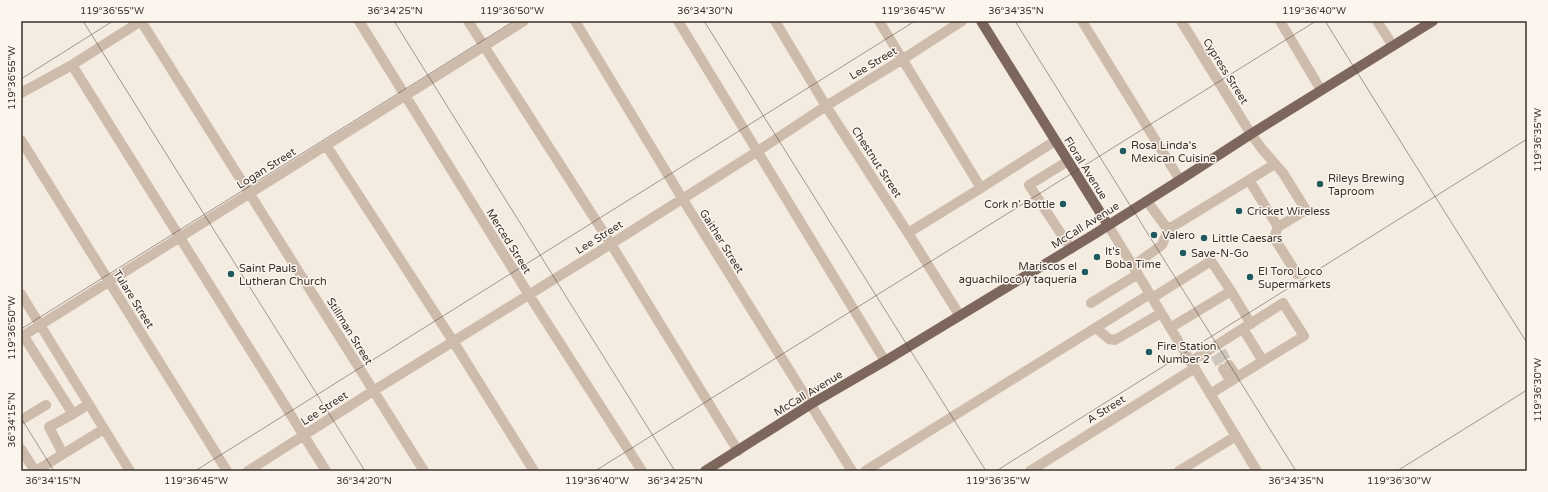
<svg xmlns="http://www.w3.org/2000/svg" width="1548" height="492" viewBox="0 0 1548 492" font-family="'Varela Round',sans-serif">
<rect width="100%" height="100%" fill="#f4ebe1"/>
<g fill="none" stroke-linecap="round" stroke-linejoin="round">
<path stroke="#cfc6bd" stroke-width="10" stroke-dasharray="10 5" stroke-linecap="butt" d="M1221 351 1229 365
M1215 355 1223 369"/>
<path stroke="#cdbbac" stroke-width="10" d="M141 21 424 471
M359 21 529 295 642 471
M468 21 611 244 738 451
M575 21 682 198 852 471
M678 21 885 361
M775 21 826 106 908 233 960 316
M879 21 981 188 1055 141
M1082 21 1180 180
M1181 21 1251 134 1262 149 1283 173 1306 210 1278 227 1249 180
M1280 21 1321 90
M1377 21 1393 46
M72 65 326 471
M21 93 72 65 141 21
M21 140 227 471
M326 145 453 341 534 471
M1068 161 1029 185 1071 249
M1147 201 1166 227H1172L1275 164
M1108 225 1257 471
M1278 227 1274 238 1297 274
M908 233 981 188
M1133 266 1162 245 1169 227
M21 294 130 471
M1152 298 1211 261 1231 291
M1091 303 1138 274
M1096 328 1109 339 1115 340 1161 313
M1170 328 1231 291 1251 324
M23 335 73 414 89 404
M21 337 524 21
M1190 362 1283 303 1304 336 1263 361
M1229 365 1237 377
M1223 369 1231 381
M1210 394 1263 361 1243 329
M73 414 49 427 63 454 104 429
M21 420 46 405
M21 449 35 471
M36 471 63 454
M248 471 373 391 611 244 758 151 826 106 903 59 962 21
M865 471 1150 294
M1030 471 1195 368
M1179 471 1236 436"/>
<path stroke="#7d675c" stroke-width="10" d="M981 21 1108 225
M705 471 811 404 885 361 1093 235 1180 180 1251 134 1433 21"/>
</g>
<path fill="none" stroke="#3b302b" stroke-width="1" stroke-opacity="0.45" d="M83 21 365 471M394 21 675 471M704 21 986 471M1015 21 1296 471M1325 21 1527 343M21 79 113 21M21 329 514 21M21 418 54 471M195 471 915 21M595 471 1316 21M996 471 1527 139M1397 471 1527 390"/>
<g fill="#1f5a5e" stroke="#fbf5ee" stroke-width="1.5">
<circle cx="1123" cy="151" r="4"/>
<circle cx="1320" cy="184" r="4"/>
<circle cx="1063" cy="204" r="4"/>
<circle cx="1239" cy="211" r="4"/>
<circle cx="1154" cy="235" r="4"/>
<circle cx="1204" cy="238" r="4"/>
<circle cx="1183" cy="253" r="4"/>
<circle cx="1097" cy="257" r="4"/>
<circle cx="1085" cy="272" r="4"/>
<circle cx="231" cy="274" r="4"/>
<circle cx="1250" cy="277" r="4"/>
<circle cx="1149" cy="352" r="4"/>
</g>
<g text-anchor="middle" stroke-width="3" stroke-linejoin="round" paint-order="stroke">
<g font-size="11" fill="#3b302b" stroke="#fbf5ee">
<text transform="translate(873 63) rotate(-31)" y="4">Lee Street</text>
<text transform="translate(1226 71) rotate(58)" y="4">Cypress Street</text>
<text transform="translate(877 162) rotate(57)" y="4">Chestnut Street</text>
<text transform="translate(266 168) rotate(-32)" y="4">Logan Street</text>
<text transform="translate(1086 168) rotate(58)" y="4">Floral Avenue</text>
<text transform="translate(1085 225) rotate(-32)" y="4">McCall Avenue</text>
<text transform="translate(599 237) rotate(-32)" y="4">Lee Street</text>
<text transform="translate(509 241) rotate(58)" y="4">Merced Street</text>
<text transform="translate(722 241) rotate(58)" y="4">Gaither Street</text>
<text transform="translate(134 299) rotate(58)" y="4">Tulare Street</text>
<text transform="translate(350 331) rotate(58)" y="4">Stillman Street</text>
<text transform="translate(808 393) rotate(-31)" y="4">McCall Avenue</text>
<text transform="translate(324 408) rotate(-33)" y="4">Lee Street</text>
<text transform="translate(1106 409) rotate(-32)" y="4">A Street</text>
</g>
<g font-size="11" fill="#3b302b" stroke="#fbf5ee" text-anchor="start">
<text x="1131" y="149">Rosa Linda's<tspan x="1131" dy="13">Mexican Cuisine</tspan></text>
<text x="1328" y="182">Rileys Brewing<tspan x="1328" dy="13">Taproom</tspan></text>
<text x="1055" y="208" text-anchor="end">Cork n’ Bottle</text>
<text x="1247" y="215">Cricket Wireless</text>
<text x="1162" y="239">Valero</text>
<text x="1212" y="242">Little Caesars</text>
<text x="1105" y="255">It's<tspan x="1105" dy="13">Boba Time</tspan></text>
<text x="1191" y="257">Save-N-Go</text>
<text x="1077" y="270" text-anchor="end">Mariscos el<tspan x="1077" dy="13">aguachiloco y taquería</tspan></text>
<text x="239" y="272">Saint Pauls<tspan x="239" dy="13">Lutheran Church</tspan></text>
<text x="1258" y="275">El Toro Loco<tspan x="1258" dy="13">Supermarkets</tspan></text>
<text x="1157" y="350">Fire Station<tspan x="1157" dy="13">Number 2</tspan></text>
</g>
</g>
<rect width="1548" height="492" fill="none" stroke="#fbf5ee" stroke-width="44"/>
<rect x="22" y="22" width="1504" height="448" fill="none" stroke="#3b302b" stroke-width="1.5"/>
<g font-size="10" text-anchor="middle" fill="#3b302b">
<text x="112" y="14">119°36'55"W</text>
<text x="395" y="14">36°34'25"N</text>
<text x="512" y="14">119°36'50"W</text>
<text x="705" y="14">36°34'30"N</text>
<text x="913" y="14">119°36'45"W</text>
<text x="1016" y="14">36°34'35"N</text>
<text x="1314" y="14">119°36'40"W</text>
<text transform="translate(11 78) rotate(-90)" y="4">119°36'55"W</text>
<text transform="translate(1537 140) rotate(-90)" y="4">119°36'35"W</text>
<text transform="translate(11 328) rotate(-90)" y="4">119°36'50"W</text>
<text transform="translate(1537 390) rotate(-90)" y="4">119°36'30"W</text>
<text transform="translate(11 420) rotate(-90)" y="4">36°34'15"N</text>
<text x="53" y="484">36°34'15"N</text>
<text x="196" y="484">119°36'45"W</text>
<text x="364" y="484">36°34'20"N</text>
<text x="597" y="484">119°36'40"W</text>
<text x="675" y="484">36°34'25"N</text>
<text x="998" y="484">119°36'35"W</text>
<text x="1296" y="484">36°34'35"N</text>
<text x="1399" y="484">119°36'30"W</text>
</g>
</svg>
